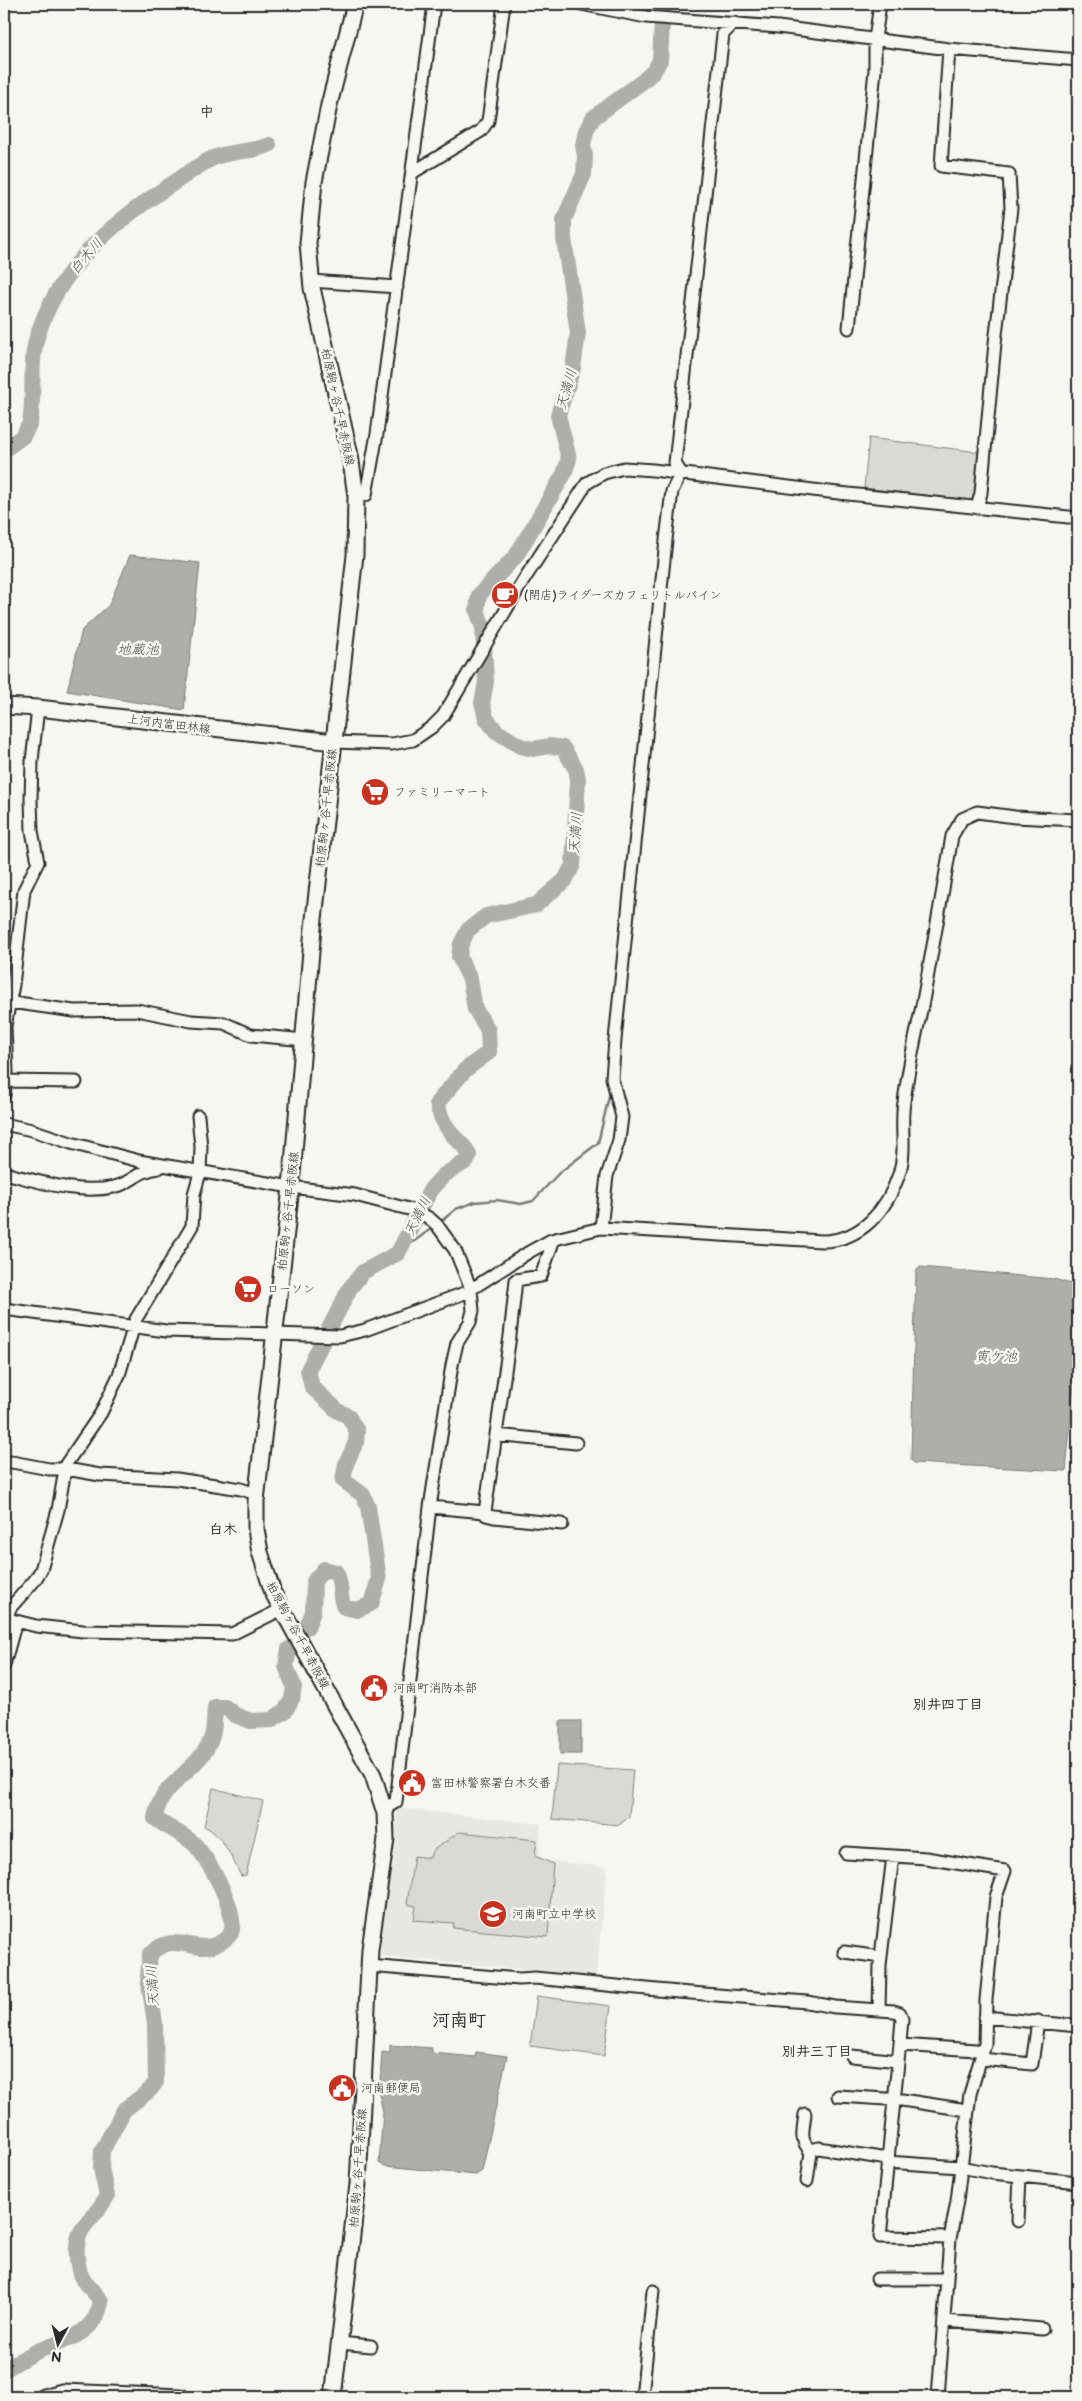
<svg xmlns="http://www.w3.org/2000/svg" width="1082" height="2401" viewBox="0 0 1082 2401" font-family="'Balsamiq Sans','Klee One',sans-serif">
<rect width="100%" height="100%" fill="#f6f6f2"/>
<filter id="ink" filterUnits="userSpaceOnUse"><feTurbulence type="fractalNoise" baseFrequency=".02" numOctaves="2"/><feDisplacementMap in="SourceGraphic" scale="10" xChannelSelector="R" yChannelSelector="G"/><feConvolveMatrix kernelMatrix="1 2 1 2 8 2 1 2 1" color-interpolation-filters="sRGB"/></filter>
<g filter="url(#ink)">
<path fill="#e7e7e3" d="M397 1808 541 1824 539 1854 543 1860 605 1867 607 1871 596 1976 380 1956 388 1874 393 1868 397 1839 394 1831Z"/>
<path fill="#d9d9d5" stroke="#828280" d="M869 438 978 452 974 501 864 488Z
M557 1765 633 1770 629 1817 619 1825 552 1819Z
M213 1788 263 1801 246 1875 241 1876C232 1858 223 1835 204 1826Z
M459 1832 537 1840 535 1856 553 1864 548 1937 453 1928 454 1923 414 1920 416 1906 407 1904 414 1856 430 1858 432 1851Z
M537 1996 611 2006 604 2056 530 2046Z"/>
<path fill="#aeaeab" stroke="#7a7a78" d="M130 555 200 563 184 710 67 691 82 630 109 605Z
M920 1267 1054 1279 1078 1286V1338L1066 1471 914 1463 911 1460 916 1271Z
M560 1721H581V1754H560Z
M390 2045 432 2048V2053L475 2057 476 2052 507 2056 482 2171 476 2175 385 2166 379 2163 383 2112 379 2094 382 2052 390 2053Z"/>
<g fill="none" stroke-linecap="round" stroke-linejoin="round">
<path stroke="#7a7a78" stroke-width="2.5" d="M439 1223 456 1209 475 1202 497 1200 521 1204 533 1201 559 1173 598 1143 610 1092
M398 1253 435 1226"/>
<path stroke="#aeaeab" stroke-width="16" d="M4 450 23 436 30 423C35 395 29 364 37 337 58 268 112 223 169 186 183 177 197 166 211 159 230 150 250 153 269 145
M307 1627 313 1612 314 1581 324 1569 336 1572C343 1586 338 1594 344 1607L357 1610 371 1604 379 1579 368 1507 363 1495 343 1480 346 1464 356 1442 357 1431 348 1416 338 1411 312 1387 308 1370 350 1288 363 1272 398 1253 431 1189 444 1175 467 1161 469 1155C465 1145 457 1141 451 1133 444 1124 439 1114 437 1103L465 1070 489 1052 488 1030 475 1009 470 979 459 957 461 944 468 930 486 916 536 905 565 880 573 865 578 779 576 769 563 748 549 746 533 749 520 746 496 731 486 718 482 703 486 682 483 628 477 610 479 595 516 556 564 474 569 459 558 415 573 368 578 333 564 239V219L584 174 585 156 583 145 586 131 593 118 643 81 654 71 660 60 663 4
M4 2370C15 2363 26 2357 38 2351 65 2340 95 2335 101 2302 96 2293 89 2288 84 2281 79 2274 78 2266 77 2258 74 2224 93 2223 107 2196L101 2168 102 2151 124 2110 150 2090 156 2082 155 2023 148 1977 150 1954C174 1931 191 1952 212 1946 218 1944 228 1939 231 1933 239 1913 208 1857 193 1843 181 1832 167 1828 155 1818 159 1783 200 1770 211 1739 215 1730 214 1717 215 1707H225L235 1715 251 1721 271 1720 285 1711 292 1699 294 1687 286 1666 289 1649"/>
<defs>
<path id="minor" d="M581 4 646 17 778 27 949 49 1078 60
M949 49 941 166 1009 174 1011 208 995 343 981 493 977 508
M412 173 481 131 488 121 504 4
M311 281 397 287
M849 328 875 70V39L880 4
M681 473 675 463 723 34 734 23
M356 496 366 495 377 434 434 4
M334 742 392 744 413 740 432 727 443 716 525 578 587 483 604 473 624 468 653 470 829 492 1078 518
M4 1001 74 1011 137 1010 191 1021 224 1023 251 1035 305 1040
M6 1081 76 1082
M4 1095 7 1072 5 1026 13 985 24 890 38 862 32 831 31 800 32 761 38 708
M4 1124 32 1130 71 1143 139 1161 291 1187 355 1195 416 1211 429 1218 437 1225 455 1250 471 1289 473 1311 470 1322 457 1343 452 1365 430 1507 396 1802 384 1809
M4 1173C38 1181 78 1195 114 1187 130 1184 138 1170 159 1168
M601 1228 607 1176 619 1140 622 1117 612 1078 615 1040 666 540 672 491 681 473
M4 1309 166 1331 340 1336 365 1330 467 1292 529 1252 551 1240 601 1228 822 1241C861 1241 887 1210 899 1174 907 1151 900 1126 904 1102 908 1068 916 1035 923 1001 933 946 943 891 952 836L962 819 977 812 1015 817 1078 820
M496 1435 576 1443
M4 1463 12 1462 49 1469H66L100 1475 177 1479 241 1489 256 1494
M430 1507 485 1512 486 1515 494 1517 562 1524
M485 1512 510 1336 516 1280 541 1276 552 1245 551 1240
M4 1618 36 1626 83 1631 232 1634 282 1609
M7 1619 10 1608 35 1580 41 1570 58 1510 66 1464 101 1413 119 1375 136 1319 192 1226 194 1194 200 1173 201 1147 198 1116
M4 1665 16 1621
M846 1853 926 1858 1005 1871 996 1897 986 2000 985 2044 970 2094 957 2201 950 2239 938 2397
M844 1952 881 1957
M369 1966 519 1979 535 1978 678 1992 807 2002 835 2007 894 2011 900 2013 902 2019 900 2043 880 2237 950 2238
M879 2010 880 1965 893 1856
M985 2017 1078 2026
M900 2045 976 2050 983 2052
M852 2056 898 2061
M982 2059 1032 2064 1038 2021
M838 2096 902 2100 967 2110
M805 2114C803 2132 799 2139 811 2152L807 2181
M809 2150 819 2148 887 2159
M887 2162 960 2167 992 2173 1078 2182
M1018 2221 1020 2176
M877 2279H947
M945 2321 1042 2329
M340 2343 371 2346
M642 2397 653 2291"/>
<path id="major" d="M4 706 38 708 334 742
M44 2397 62 2392 181 2397
M333 2397 358 2184 370 1949 386 1839 385 1813 373 1775 273 1593 260 1552 256 1529V1501L291 1187 313 928 355 555 356 496 350 455 312 288 308 243 314 182 329 105 355 4"/>
</defs>
<use href="#minor" stroke="#2b2b2b" stroke-width="15"/>
<use href="#major" stroke="#2b2b2b" stroke-width="19"/>
<use href="#minor" stroke="#f6f6f2" stroke-width="11"/>
<use href="#major" stroke="#f6f6f2" stroke-width="15"/>
</g>
</g>
<defs>
<symbol id="cafe-disc" viewBox="-11 -11 22 22"><circle r="9.5" fill="#c8321e" stroke="#f6f6f2"/><path d="M-5.5-4.5H6V0H3Q3 3.5 0 3.5H-2.5Q-5.5 3.5-5.5 0ZM3-3.2v2h1.7v-2ZM-6 4.5H4V6H-6Z" fill="#fff"/></symbol>
<symbol id="supermarket-disc" viewBox="-11 -11 22 22"><circle r="9.5" fill="#c8321e" stroke="#f6f6f2"/><path d="M-6-5.5h2.5l.6 2H6L4.5 2H-2.5L-4.4-4H-6ZM-1.5 3.2a1.3 1.3 0 1 0 .1 0ZM3 3.2a1.3 1.3 0 1 0 .1 0Z" fill="#fff"/></symbol>
<symbol id="civic-disc" viewBox="-11 -11 22 22"><circle r="9.5" fill="#c8321e" stroke="#f6f6f2"/><path d="M-.6-6.5H3V-4.5H.6V-3L4-1V1h2V6H-6V1h2V-1L-.6-3ZM-1.2 2.5V6h2.4V2.5Z" fill="#fff"/></symbol>
<symbol id="school-disc" viewBox="-11 -11 22 22"><circle r="9.5" fill="#c8321e" stroke="#f6f6f2"/><path d="M0-5L7-2L0 1L-7-2ZM-4 1L0 2.5L4 1V4Q0 6-4 4Z" fill="#fff"/></symbol>
</defs>
<g fill-rule="evenodd">
<use href="#cafe-disc" x="489" y="579" width="32" height="32"/>
<use href="#supermarket-disc" x="359" y="776" width="32" height="32"/>
<use href="#supermarket-disc" x="232" y="1273" width="32" height="32"/>
<use href="#civic-disc" x="358" y="1672" width="32" height="32"/>
<use href="#civic-disc" x="396" y="1767" width="32" height="32"/>
<use href="#school-disc" x="477" y="1898" width="32" height="32"/>
<use href="#civic-disc" x="326" y="2072" width="32" height="32"/>
</g>
<g text-anchor="middle" stroke-width="5" stroke-linejoin="round" paint-order="stroke">
<g font-size="12" fill="#2b2b2b" stroke="#f6f6f2">
<text transform="translate(338 407) rotate(78)" y="4">柏原駒ヶ谷千早赤阪線</text>
<text transform="translate(169 724) rotate(7)" y="4">上河内富田林線</text>
<text transform="translate(326 808) rotate(-84)" y="4">柏原駒ヶ谷千早赤阪線</text>
<text transform="translate(288 1211) rotate(-84)" y="4">柏原駒ヶ谷千早赤阪線</text>
<text transform="translate(298 1635) rotate(62)" y="4">柏原駒ヶ谷千早赤阪線</text>
<text transform="translate(358 2168) rotate(-86)" y="4">柏原駒ヶ谷千早赤阪線</text>
</g>
<g font-size="12" fill="#2b2b2b" stroke="#f6f6f2" text-anchor="start">
<text x="524" y="599">(閉店)ライダーズカフェリトルパイン</text>
<text x="394" y="796">ファミリーマート</text>
<text x="267" y="1293">ローソン</text>
<text x="393" y="1692">河南町消防本部</text>
<text x="431" y="1787">富田林警察署白木交番</text>
<text x="512" y="1918">河南町立中学校</text>
<text x="361" y="2092">河南郵便局</text>
</g>
<g font-size="14" font-weight="bold" fill="#2b2b2b" stroke="#f6f6f2">
<text x="207" y="116">中</text>
<text x="223" y="1534">白木</text>
<text x="948" y="1709">別井四丁目</text>
<text x="817" y="2056">別井三丁目</text>
</g>
<g font-size="14" font-style="italic" fill="#525251" stroke="#f6f6f2">
<text transform="translate(86 256) rotate(-49)" y="5">白木川</text>
<text transform="translate(566 389) rotate(-74)" y="5">天満川</text>
<text x="138" y="654">地蔵池</text>
<text transform="translate(575 833) rotate(-86)" y="5">天満川</text>
<text transform="translate(417 1216) rotate(-64)" y="5">天満川</text>
<text x="996" y="1361">寅ケ池</text>
<text transform="translate(152 1986) rotate(-94)" y="5">天満川</text>
</g>
<g font-size="18" font-weight="bold" fill="#2b2b2b" stroke="#f6f6f2">
<text x="459" y="2026">河南町</text>
</g>
</g>
<rect width="1082" height="2401" fill="none" stroke="#f6f6f2" stroke-width="20"/>
<rect x="10" y="10" width="1062" height="2381" fill="none" stroke="#2b2b2b" stroke-width="2" filter="url(#ink)"/>
<g transform="translate(58 2344) rotate(187)" stroke="#f6f6f2" stroke-width="4" paint-order="stroke">
<path d="M0-4L9 19L0 12L-9 19Z" fill="#2b2b2b"/>
<text y="-8" font-size="14" font-weight="bold" text-anchor="middle" fill="#2b2b2b">N</text>
</g>
</svg>
